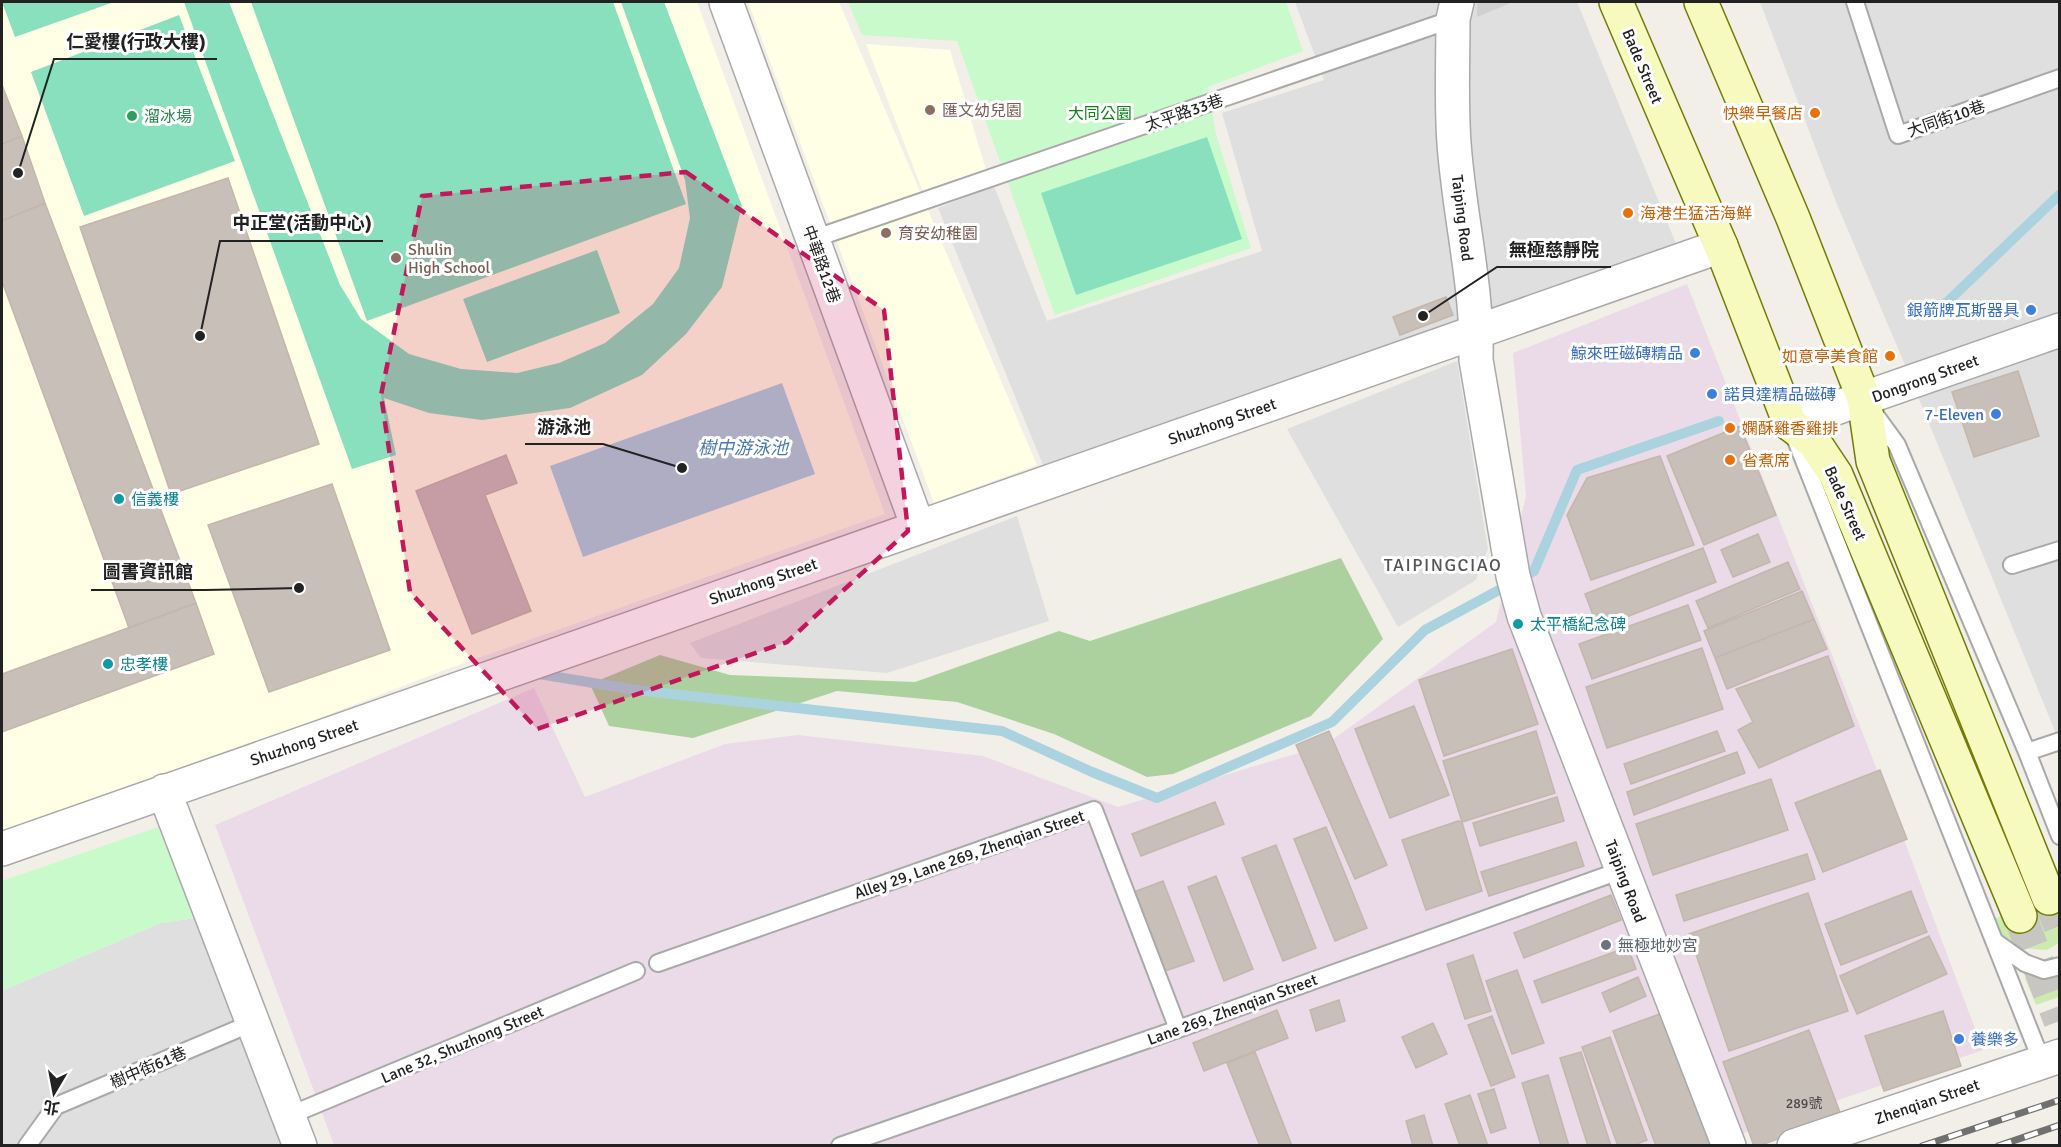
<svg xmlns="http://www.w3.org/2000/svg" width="2061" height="1147" viewBox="0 0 2061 1147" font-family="Signika,'Noto Sans TC',sans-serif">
<rect width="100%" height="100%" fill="#f2efe9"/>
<path fill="#e0dfdf" d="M1295 2H1577L1679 251 1043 465 938 208 994 186 1047 321 1262 251 1222 113 1324 80Z
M1760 2H2059V741L1908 372 1836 202Z
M1457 361 1488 549 1476 580 1398 627 1287 429Z
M1017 516 1049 621 887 673 701 658 690 643Z
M195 918 284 1145H2V991L161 923Z"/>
<path fill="#ebdbe8" d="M1687 284 1897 821 1983 1050 1709 1145H334L215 825 534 688 585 797 725 744 798 735 983 756 1118 807 1325 745 1496 622 1526 496 1513 353Z"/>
<path fill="#ffffe5" d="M2 2H697L885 514 447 669 2 840Z
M748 2H839L1037 465 934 503Z
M866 44 950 50 986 170 923 192Z"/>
<path fill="#d0d0d0" d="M1477 2H1513L1477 17Z"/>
<path fill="#cdebb0" d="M2059 895V943L2047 950 2018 948 2001 937 1991 920Z
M2025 978 2059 979V997L2036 1005Z"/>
<path fill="#add19e" d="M1341 558 1383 639 1311 716 1173 774 1147 777 1054 734 957 702 837 691 693 738 609 726 590 684 660 655 730 675 915 682 1059 631 1090 641Z"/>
<path fill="#c8facc" d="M848 2H1286L1303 51 1208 87 1216 134 1251 248 1055 315 957 41 862 35Z
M158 827 195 918 161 923 2 991V881Z"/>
<path fill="#88e0be" d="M2 2H114L15 37Z
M184 2H229L340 285 361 319 409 354 461 369 517 373 559 363 605 343 653 304 679 268 690 218 685 180 621 2H664L742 206 722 287 686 334 642 375 570 408 482 420 429 413 384 398 396 455 352 469Z
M251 2H613L686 204 367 321Z
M179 15 235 161 84 216 31 72Z
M1207 137 1242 239 1076 295 1041 193Z
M597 250 620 313 487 362 463 299Z"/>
<path fill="#aad3df" d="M782 383 815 474 583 557 550 466Z"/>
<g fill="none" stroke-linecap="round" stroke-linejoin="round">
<path stroke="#aad3df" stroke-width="10" d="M1942 307 2060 194
M533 673 636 690 1002 731 1092 772 1157 798 1332 722 1425 630 1534 571 1577 470 1719 421"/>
</g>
<path fill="#c7bfb8" stroke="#c4b6ab" stroke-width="1.5" d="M2 85 22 136 2 144Z
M22 136 45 203 2 221V144Z
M228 178 319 444 171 494 80 227Z
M45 203 196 603 129 628 2 281V221Z
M1446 297 1453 315 1400 335 1393 317Z
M2018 371 2039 436 1974 457 1952 392Z
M1740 426 1776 515 1704 545 1667 456Z
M506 455 517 483 485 495 531 611 472 634 416 491Z
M1660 456 1694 545 1591 580 1567 515 1587 478Z
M332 484 390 650 269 692 208 525Z
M1758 534 1770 562 1733 577 1721 550Z
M1703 548 1716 582 1598 628 1585 594Z
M1788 562 1800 589 1708 628 1696 601Z
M1802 591 1814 619 1715 658 1704 631Z
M196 603 214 654 2 732V674Z
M1688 605 1701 640 1592 679 1579 644Z
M1814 619 1827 649 1727 689 1715 658Z
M1702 648 1723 709 1607 748 1586 687Z
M1512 649 1538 724 1444 756 1419 680Z
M1828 656 1854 726 1759 768 1738 730 1753 722 1736 689Z
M1414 706 1449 795 1390 818 1355 729Z
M1329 731 1387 865 1355 879 1296 745Z
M1536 731 1555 793 1462 822 1443 761Z
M1717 731 1725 751 1631 784 1624 764Z
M1737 752 1745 773 1634 815 1627 792Z
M1880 770 1907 839 1823 872 1795 803Z
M1771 779 1788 830 1653 875 1636 824Z
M1557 797 1564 821 1480 846 1473 823Z
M1215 802 1224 824 1141 856 1132 834Z
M1458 821 1462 822 1482 891 1426 910 1402 840Z
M1326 827 1367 928 1335 941 1294 839Z
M1576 842 1584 866 1489 896 1481 872Z
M1276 845 1316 948 1283 961 1242 858Z
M1807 854 1815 879 1684 921 1676 895Z
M1216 876 1253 969 1224 981 1188 887Z
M1163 881 1194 961 1165 971 1134 892Z
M1911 891 1927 932 1841 965 1825 924Z
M1808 893 1848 1011 1729 1051 1689 934Z
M1611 895 1621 920 1524 958 1514 933Z
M1929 936 1947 974 1857 1014 1840 976Z
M1628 947 1636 969 1542 1003 1534 981Z
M1473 955 1491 1011 1465 1019 1447 964Z
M1517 970 1544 1043 1512 1054 1486 981Z
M1638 977 1646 996 1610 1012 1602 993Z
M1339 1000 1345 1021 1316 1031 1310 1010Z
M1277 1010 1288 1038 1204 1071 1193 1043Z
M1943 1011 1961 1066 1884 1091 1865 1036Z
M1665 1012 1714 1146H1656L1613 1031Z
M1492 1016 1515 1077 1491 1086 1468 1025Z
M1433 1023 1447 1054 1416 1068 1402 1037Z
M1809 1030 1841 1115 1759 1146H1754L1723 1062Z
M1610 1037 1647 1140 1632 1146H1618L1582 1047Z
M1255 1052 1292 1146H1260L1227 1063Z
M1581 1052 1611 1146H1588L1560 1058Z
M1548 1075 1569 1146H1541L1522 1083Z
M1494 1089 1506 1128 1491 1133 1478 1094Z
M1470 1095 1488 1146H1460L1445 1104Z
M1424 1115 1433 1146H1413L1406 1121Z"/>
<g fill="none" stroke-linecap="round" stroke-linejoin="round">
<path stroke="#c8c6c1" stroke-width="33" stroke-dasharray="33 16" stroke-linecap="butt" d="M2049 898 2060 926
M2020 916 2060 1021"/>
<defs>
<path id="lane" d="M1855 2 1898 135 2060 78
M813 239 1453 19
M1873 412 1897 445 2027 752 2060 836
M1792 430 2042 1062
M2012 565 2060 550
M2027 752 2060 741
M1994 941 2025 963 2044 970 2060 966
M658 963 1094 810 1178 1029
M288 1116 636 971
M27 1146 56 1106 252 1023
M840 1146 1178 1029 1622 870"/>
<path id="street" d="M726 2 918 527
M1457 2 1453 19C1453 60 1451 102 1454 143 1459 215 1478 287 1476 360L1513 576 1524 616 1729 1146
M1790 424 2060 330
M164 791 300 1146
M2 849 1721 246
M1794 1146 2060 1056"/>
<path id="secondary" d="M1616 2 1721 246 1790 424 1814 442 1836 475 2020 916
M1701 2 1793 218 1864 399 1873 461 2049 898"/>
</defs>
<use href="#lane" stroke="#a9a9a9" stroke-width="20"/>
<use href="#street" stroke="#a9a9a9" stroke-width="36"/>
<use href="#secondary" stroke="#707d05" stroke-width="36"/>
<use href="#lane" stroke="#fff" stroke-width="16"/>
<use href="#street" stroke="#fff" stroke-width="33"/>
<use href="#secondary" stroke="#f7fabf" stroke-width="33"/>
<defs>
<path id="rail" d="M1922 1146 2060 1100
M1998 1146 2060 1125"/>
</defs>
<use href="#rail" stroke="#707070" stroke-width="7"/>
<use href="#rail" stroke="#fff" stroke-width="4.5" stroke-dasharray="14" stroke-linecap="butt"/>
</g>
<path fill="#c2185b" fill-opacity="0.2" stroke="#c2185b" stroke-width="4.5" stroke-dasharray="12 8" stroke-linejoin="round" d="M686 172 884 310 908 531 787 642 537 729 410 592 381 395 422 196Z"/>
<g fill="#8d6e63" stroke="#fff" stroke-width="2">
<circle cx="930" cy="110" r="6"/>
<circle cx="886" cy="233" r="6"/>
<circle cx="396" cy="258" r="6"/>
</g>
<g fill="#e8710a" stroke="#fff" stroke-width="2">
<circle cx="1815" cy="113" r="6"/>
<circle cx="1628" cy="213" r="6"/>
<circle cx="1890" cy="356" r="6"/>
<circle cx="1730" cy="428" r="6"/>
<circle cx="1730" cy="460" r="6"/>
</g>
<circle fill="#2e9e5b" stroke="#fff" stroke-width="2" cx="132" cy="116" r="6"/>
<g fill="#3f7fe0" stroke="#fff" stroke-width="2">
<circle cx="2031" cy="310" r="6"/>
<circle cx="1695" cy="353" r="6"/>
<circle cx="1712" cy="394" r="6"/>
<circle cx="1996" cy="414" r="6"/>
<circle cx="1959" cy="1039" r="6"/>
</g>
<g fill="#0f9aa8" stroke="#fff" stroke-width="2">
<circle cx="119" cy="499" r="6"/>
<circle cx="1518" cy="624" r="6"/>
<circle cx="108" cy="664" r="6"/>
</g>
<circle fill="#6b7280" stroke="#fff" stroke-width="2" cx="1606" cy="945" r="6"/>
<g text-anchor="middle" stroke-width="6" stroke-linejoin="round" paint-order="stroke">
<g font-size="14" fill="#4b4948">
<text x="1804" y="1108">289號</text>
</g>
<g font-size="16" fill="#222" stroke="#fff">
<text transform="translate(1643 66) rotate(67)" y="6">Bade Street</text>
<text transform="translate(1184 112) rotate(-19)" y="6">太平路33巷</text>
<text transform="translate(1946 118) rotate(-19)" y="6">大同街10巷</text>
<text transform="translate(1463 218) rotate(83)" y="6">Taiping Road</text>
<text transform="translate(822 264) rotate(70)" y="6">中華路12巷</text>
<text transform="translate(1925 378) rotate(-20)" y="6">Dongrong Street</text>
<text transform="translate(1222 421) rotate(-19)" y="6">Shuzhong Street</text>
<text transform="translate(1846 503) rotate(66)" y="6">Bade Street</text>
<text transform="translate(763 581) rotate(-19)" y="6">Shuzhong Street</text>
<text transform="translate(304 742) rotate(-19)" y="6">Shuzhong Street</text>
<text transform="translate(969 854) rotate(-19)" y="6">Alley 29, Lane 269, Zhenqian Street</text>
<text transform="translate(1626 881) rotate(69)" y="6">Taiping Road</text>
<text transform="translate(1232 1009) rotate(-20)" y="6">Lane 269, Zhenqian Street</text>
<text transform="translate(462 1044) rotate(-23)" y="6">Lane 32, Shuzhong Street</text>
<text transform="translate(148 1067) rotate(-23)" y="6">樹中街61巷</text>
<text transform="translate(1927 1101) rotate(-19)" y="6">Zhenqian Street</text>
</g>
<g font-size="16" fill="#785e54" stroke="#fff" text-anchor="start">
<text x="942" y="116">匯文幼兒園</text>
<text x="898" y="239">育安幼稚園</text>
<text x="408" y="255">Shulin<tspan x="408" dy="18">High School</tspan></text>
</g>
<g font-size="16" fill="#0c8416" stroke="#fff">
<text x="1100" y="119">大同公園</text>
</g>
<g font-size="16" fill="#c56008" stroke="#fff" text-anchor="start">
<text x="1803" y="119" text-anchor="end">快樂早餐店</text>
<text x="1640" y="219">海港生猛活海鮮</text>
<text x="1878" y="362" text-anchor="end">如意亭美食館</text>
<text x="1742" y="434">嫻酥雞香雞排</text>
<text x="1742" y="466">省煮席</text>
</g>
<g font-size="16" fill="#27864d" stroke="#fff" text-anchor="start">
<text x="144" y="122">溜冰場</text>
</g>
<g font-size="16" fill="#366cbe" stroke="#fff" text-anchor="end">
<text x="2019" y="316">銀箭牌瓦斯器具</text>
<text x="1683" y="359">鯨來旺磁磚精品</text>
<text x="1724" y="400" text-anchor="start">諾貝達精品磁磚</text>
<text x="1984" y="420">7-Eleven</text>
<text x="1971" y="1045" text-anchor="start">養樂多</text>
</g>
<g font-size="16" fill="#0d838f" stroke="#fff" text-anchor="start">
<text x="131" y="505">信義樓</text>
<text x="1530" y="630">太平橋紀念碑</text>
<text x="120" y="670">忠孝樓</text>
</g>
<g font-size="16" fill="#5b616d" stroke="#fff" text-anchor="start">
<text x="1618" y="951">無極地妙宮</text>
</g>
<g font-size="18" font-style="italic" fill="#4a7aab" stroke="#fff">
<text x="743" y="454">樹中游泳池</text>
</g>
<g font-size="18" letter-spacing="1.5" fill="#555" stroke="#fff">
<text x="1443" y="571">TAIPINGCIAO</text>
</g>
</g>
<path fill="none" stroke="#222" stroke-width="2" d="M18 173L54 59H217M200 336L220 241H383M1423 316L1497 267H1611M682 468L603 444H525M299 588L205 590H91"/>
<g fill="#222" stroke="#fff" stroke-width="2">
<circle cx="18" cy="173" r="6"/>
<circle cx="200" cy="336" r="6"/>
<circle cx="1423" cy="316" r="6"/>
<circle cx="682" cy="468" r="6"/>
<circle cx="299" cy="588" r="6"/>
</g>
<g font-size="18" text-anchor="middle" font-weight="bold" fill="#222" stroke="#fff" stroke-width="6" stroke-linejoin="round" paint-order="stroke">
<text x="136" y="48">仁愛樓(行政大樓)</text>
<text x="302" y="229">中正堂(活動中心)</text>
<text x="1554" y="256">無極慈靜院</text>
<text x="564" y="433">游泳池</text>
<text x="148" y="578">圖書資訊館</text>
</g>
<rect width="2061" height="1147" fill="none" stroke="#222222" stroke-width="6"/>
<g transform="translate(54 1093) rotate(190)" stroke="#ffffff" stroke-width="4.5" paint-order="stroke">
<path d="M0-4.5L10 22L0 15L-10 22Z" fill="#222222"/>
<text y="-9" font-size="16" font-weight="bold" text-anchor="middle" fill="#222222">北</text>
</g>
</svg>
